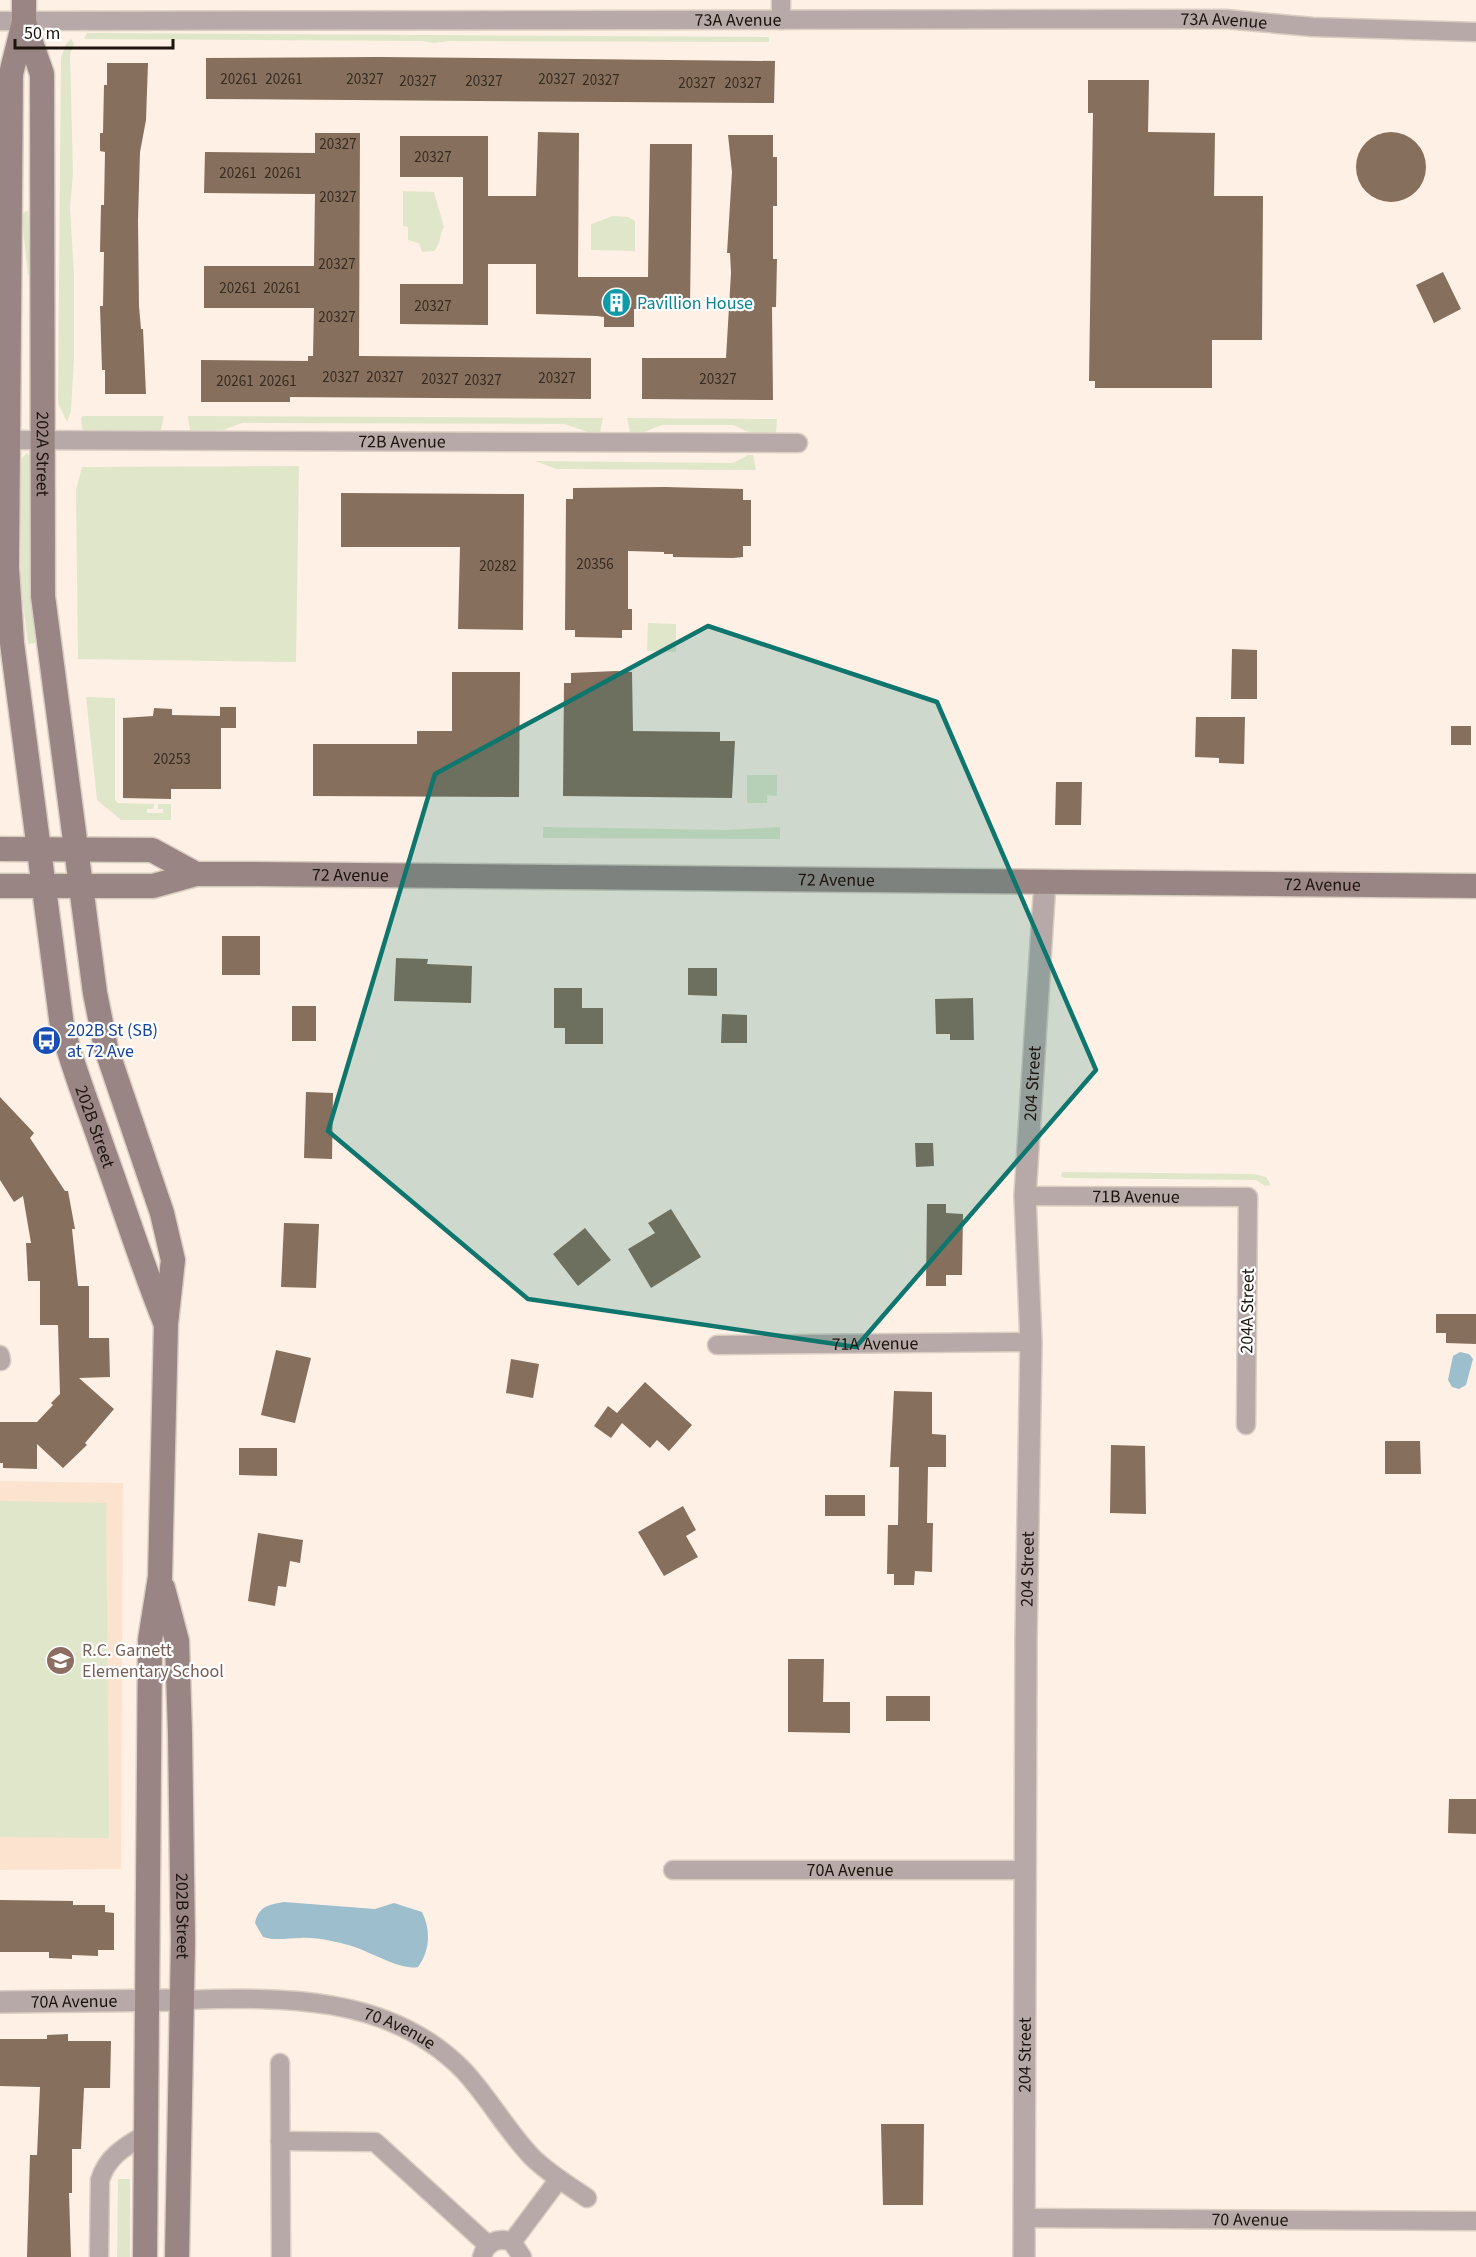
<svg xmlns="http://www.w3.org/2000/svg" width="1476" height="2257" viewBox="0 0 1476 2257" font-family="'Source Sans 3',sans-serif">
<rect width="100%" height="100%" fill="#fef0e4"/>
<path fill="#fbe3d0" d="M0 1481 123 1483 121 1869 0 1870Z"/>
<path fill="#e0e6ca" d="M87 33 769 37V42L450 41 434 43 423 41 84 39Z
M71 39 74 44 70 54 73 173 70 208 74 275V357L71 411 67 422 58 403 61 58 66 44Z
M403 191 434 192 444 227C439 235 441 244 434 251L422 252 419 243 408 240V227L403 226Z
M28 211 31 275H28L22 219 24 212Z
M613 216 628 217 635 221V251L591 250V224Z
M83 416H164L161 430H87L82 429 81 418Z
M188 416 603 418 600 432H588L564 424 242 423 223 430H190Z
M627 418 777 419 776 433H751L733 425H662L644 432H630Z
M27 453 31 457V574L35 643 28 644 21 587V459Z
M748 455H753L756 470 556 469 535 461 733 463Z
M299 466 296 662 78 659 76 490 82 467Z
M648 623 676 624V652L647 651Z
M86 697 115 698V800L118 803 154 804 153 809H147V813H163V809H158V804H171V820H121L97 800Z
M747 775H777V796L767 795V803H747Z
M543 827 727 830 780 827V839L543 838Z
M1062 1172 1254 1174 1266 1177 1271 1185 1265 1186 1256 1180 1065 1178 1061 1177Z
M0 1501 106 1503 109 1838 0 1837Z
M118 2179H130V2257H117Z"/>
<path fill="#9dbecc" d="M1460 1352 1469 1354 1473 1359 1466 1385 1459 1389 1452 1387 1448 1380 1453 1356Z
M284 1902 375 1909 394 1903 422 1912C431 1930 430 1951 418 1967 402 1971 371 1952 352 1946 336 1942 317 1937 301 1938 287 1938 276 1941 263 1937L255 1923C259 1906 268 1905 284 1902Z"/>
<path fill="#866f5c" d="M380 57 775 61 774 103 206 99V58Z
M107 63H148L146 120 140 152 138 220 139 306 141 329H143L146 394H105V370H102L100 306H103L104 252H100L101 205H104L105 152 100 151V133H103L104 85H107Z
M1088 80H1149L1148 132 1215 133 1214 196H1263L1262 340H1212V388H1095V381H1089L1093 113H1088Z
M1356 167a35 35 0 1 1 70 0a35 35 0 1 1-70 0Z
M538 132 579 133 578 277H648L650 144H692L690 309H634V327H604V317L597 316 536 314V264H488V325L400 324V284H463V177H400V136H488V196H536Z
M315 133H360L359 356 591 358V399L290 397V402H201V360L308 361V356H313L314 308H204V266H314L315 194 204 193 205 152 315 153Z
M728 135H773V157H777V206H773V259H777L776 307H772L773 400 642 399V358H726L731 273 730 253H727L732 172Z
M1443 272 1461 309 1434 323 1416 285Z
M665 487 743 489V500H751V546H743V557L733 558 673 557V554H664V552L628 551V609H632V630H622V638L575 637V630H565L566 499H573V488Z
M341 493 524 494 523 630 458 629 460 547H341Z
M1232 649 1257 650V699H1231Z
M616 671 632 672 633 731 720 732V741H735L732 798 563 796 564 683H571V673Z
M452 672H520L519 797 313 796V744H417V731H452Z
M220 707H236V728H221V789H171V799L123 798V718L153 716 154 708 172 709V715L220 716Z
M1196 717H1245L1244 764 1219 763V758L1195 757Z
M1451 726H1471V745H1451Z
M1056 782H1082L1081 825H1055Z
M222 936H260V975H222Z
M396 958 428 959 427 964 472 966 471 1003 394 1001Z
M688 968H717V996L688 995Z
M554 988H582V1008H603V1044H565V1028H554Z
M973 998 974 1040H950V1034H936L935 999Z
M292 1006H316V1041H292Z
M722 1014 747 1015V1043H721Z
M306 1092 333 1093 332 1159 304 1158Z
M0 1097 34 1133 30 1138 65 1191H68L75 1229H72L78 1286H89V1338H109L110 1377 79 1378 114 1409 85 1443 87 1445 63 1468 37 1444V1469L3 1468V1463H0V1422H37L53 1405 51 1403 60 1394 58 1325H40V1281H28L26 1243H31L23 1196 14 1202 0 1180Z
M915 1143H933L934 1166 916 1167Z
M927 1204H946V1213L963 1214 962 1275H946V1286H926Z
M671 1209 701 1257 651 1288 628 1249 655 1233 648 1223Z
M284 1223 319 1224 316 1288 281 1287Z
M585 1228 611 1260 578 1286 553 1254Z
M1436 1314H1476V1344L1446 1343V1333H1436Z
M276 1350 311 1358 295 1423 261 1415Z
M511 1359 539 1364 533 1398 506 1393Z
M645 1382 692 1425 669 1451 657 1440 650 1448 622 1423 611 1438 594 1426 608 1406 617 1413Z
M894 1391 932 1392V1434L946 1435V1467H928L927 1523H933L932 1572 915 1571 914 1585H894V1574H887L888 1525H898L899 1467H890Z
M1385 1441H1420L1421 1474H1385Z
M1111 1445 1145 1446 1146 1514 1110 1513Z
M239 1448H277V1476L239 1475Z
M825 1495H865V1516H825Z
M683 1506 696 1530 686 1536 698 1557 664 1576 638 1532Z
M258 1533 303 1540 300 1563 290 1561 286 1587 278 1586 275 1606 248 1601Z
M788 1659H824L823 1702H850V1733L788 1732Z
M886 1696H930V1721H886Z
M1449 1799H1476V1834L1448 1833Z
M0 1900 73 1901V1905H105V1912L114 1913V1950H98V1956L72 1955V1959L49 1958V1952H0Z
M68 2034V2041H111L110 2088H84L81 2149H72V2193H69L71 2257H27L30 2155H37L40 2087 0 2086V2039H47V2035Z
M881 2124H924L923 2205H883Z"/>
<g fill="none" stroke-linecap="round" stroke-linejoin="round">
<defs>
<g id="minor">
<path d="M781 20V0"/>
<path id="s1" d="M0 21 1225 19 1313 27 1476 32"/>
<path id="s2" d="M8 440 798 443"/>
<path id="s3" d="M1025 1196 1248 1197 1246 1425"/>
<path id="s4" d="M717 1345 1031 1342"/>
<path d="M0 1355 1 1361"/>
<path id="s5" d="M673 1870H1026"/>
<path id="s6" d="M182 2000C281 1997 390 1994 464 2071 489 2098 507 2131 532 2157 548 2173 568 2185 587 2198"/>
<path d="M280 2063 281 2257"/>
<path d="M280 2141 375 2142 488 2245"/>
<path id="s7" d="M1025 2218 1476 2221"/>
<path d="M512 2242 559 2179"/>
<path d="M99 2257 100 2180C107 2156 126 2146 146 2134"/>
<path d="M482 2257C486 2242 498 2237 512 2242L522 2257"/>
</g>
<g id="tertiary">
<path id="s8" d="M0 2002 182 2000"/>
<path id="s9" d="M1024 2257 1026 1640 1031 1342 1025 1196 1045 881"/>
</g>
<g id="secondary">
<path id="s10" d="M24 0V22L11 74 7 568 12 643 62 1026C73 1069 89 1108 103 1149 124 1207 142 1265 165 1322"/>
<path id="s11" d="M24 22 42 74 43 596 95 993 106 1048 162 1213 173 1260 166 1324 160 1577 150 1640 145 2257"/>
<path d="M0 849 152 850 196 874"/>
<path id="s12" d="M0 886H153L196 874H256L1476 886"/>
<path id="s13" d="M163 1588 177 1641 180 1733 183 1941 177 2257"/>
</g>
</defs>
<use href="#minor" stroke="#dacdc2" stroke-width="21"/>
<use href="#tertiary" stroke="#dacdc2" stroke-width="24"/>
<use href="#secondary" stroke="#dacdc2" stroke-width="27"/>
<use href="#minor" stroke="#b7a9a7" stroke-width="18"/>
<use href="#tertiary" stroke="#b7a9a7" stroke-width="21"/>
<use href="#secondary" stroke="#998583" stroke-width="24"/>
</g>
<path fill="#0f766e" fill-opacity="0.2" stroke="#0f766e" stroke-width="4.5" stroke-linejoin="round" d="M708 626 937 702 1096 1070 856 1347 528 1299 328 1131 435 774Z"/>
<defs>
<symbol id="building-disc" viewBox="-11 -11 22 22"><circle r="9.5" fill="#0f9aa8" stroke="#fff"/><path d="M-4-6H4V6H1V3H-1V6H-4ZM-2.5-4.3h1.7v1.8h-1.7ZM.8-4.3h1.7v1.8H.8ZM-2.5-1h1.7V.8h-1.7ZM.8-1h1.7V.8H.8Z" fill="#fff"/></symbol>
<symbol id="bus-disc" viewBox="-11 -11 22 22"><circle r="9.5" fill="#1a4fb4" stroke="#fff"/><path d="M-5-6H5V4H4V6H2V4H-2V6H-4V4H-5ZM-3.5-4V0h7V-4ZM-3.5 1.2v1.5H-2V1.2ZM2 1.2v1.5H3.5V1.2Z" fill="#fff"/></symbol>
<symbol id="school-disc" viewBox="-11 -11 22 22"><circle r="9.5" fill="#8d6e63" stroke="#fff"/><path d="M0-5L7-2L0 1L-7-2ZM-4 1L0 2.5L4 1V4Q0 6-4 4Z" fill="#fff"/></symbol>
</defs>
<g fill-rule="evenodd">
<use href="#building-disc" x="600" y="286" width="33" height="33"/>
<use href="#bus-disc" x="30" y="1024" width="33" height="33"/>
<use href="#school-disc" x="44" y="1644" width="33" height="33"/>
</g>
<g text-anchor="middle" stroke-width="4.5" stroke-linejoin="round" paint-order="stroke">
<g font-size="15" fill="#362b21">
<text x="239" y="84">20261</text>
<text x="284" y="84">20261</text>
<text x="365" y="84">20327</text>
<text x="557" y="84">20327</text>
<text x="601" y="85">20327</text>
<text x="418" y="86">20327</text>
<text x="484" y="86">20327</text>
<text x="697" y="88">20327</text>
<text x="743" y="88">20327</text>
<text x="338" y="149">20327</text>
<text x="433" y="162">20327</text>
<text x="238" y="178">20261</text>
<text x="283" y="178">20261</text>
<text x="338" y="202">20327</text>
<text x="337" y="269">20327</text>
<text x="238" y="293">20261</text>
<text x="282" y="293">20261</text>
<text x="433" y="311">20327</text>
<text x="337" y="322">20327</text>
<text x="341" y="382">20327</text>
<text x="385" y="382">20327</text>
<text x="557" y="383">20327</text>
<text x="440" y="384">20327</text>
<text x="718" y="384">20327</text>
<text x="483" y="385">20327</text>
<text x="235" y="386">20261</text>
<text x="278" y="386">20261</text>
<text x="595" y="569">20356</text>
<text x="498" y="571">20282</text>
<text x="172" y="764">20253</text>
</g>
<g font-size="18" fill="#1c140d" stroke="#fff">
<text dy="6" stroke="none"><textPath href="#s1" startOffset="738">73A Avenue</textPath></text>
<text dy="6" stroke="none"><textPath href="#s1" startOffset="1224">73A Avenue</textPath></text>
<text dy="6" stroke="none"><textPath href="#s2" startOffset="394">72B Avenue</textPath></text>
<text dy="6" stroke="none"><textPath href="#s11" startOffset="435">202A Street</textPath></text>
<text dy="6" stroke="none"><textPath href="#s12" startOffset="352">72 Avenue</textPath></text>
<text dy="6" stroke="none"><textPath href="#s12" startOffset="838">72 Avenue</textPath></text>
<text dy="6" stroke="none"><textPath href="#s12" startOffset="1324">72 Avenue</textPath></text>
<text dy="6" stroke="none"><textPath href="#s9" startOffset="1174">204 Street</textPath></text>
<text dy="6" stroke="none"><textPath href="#s10" startOffset="1137">202B Street</textPath></text>
<text dy="6" stroke="none"><textPath href="#s3" startOffset="111">71B Avenue</textPath></text>
<text transform="translate(1247 1311) rotate(-89)" y="6">204A Street</text>
<text dy="6" stroke="none"><textPath href="#s4" startOffset="158">71A Avenue</textPath></text>
<text dy="6" stroke="none"><textPath href="#s9" startOffset="688">204 Street</textPath></text>
<text dy="6" stroke="none"><textPath href="#s5" startOffset="177">70A Avenue</textPath></text>
<text dy="6" stroke="none"><textPath href="#s13" startOffset="330">202B Street</textPath></text>
<text dy="6" stroke="none"><textPath href="#s8" startOffset="74">70A Avenue</textPath></text>
<text dy="6" stroke="none"><textPath href="#s6" startOffset="222">70 Avenue</textPath></text>
<text dy="6" stroke="none"><textPath href="#s9" startOffset="202">204 Street</textPath></text>
<text dy="6" stroke="none"><textPath href="#s7" startOffset="225">70 Avenue</textPath></text>
</g>
<g font-size="18" fill="#0d838f" stroke="#fff" text-anchor="start">
<text x="637" y="309">Pavillion House</text>
</g>
<g font-size="18" fill="#164399" stroke="#fff" text-anchor="start">
<text x="67" y="1036">202B St (SB)<tspan x="67" dy="21">at 72 Ave</tspan></text>
</g>
<g font-size="18" fill="#785e54" stroke="#fff" text-anchor="start">
<text x="82" y="1656">R.C. Garnett<tspan x="82" dy="21">Elementary School</tspan></text>
</g>
</g>
<path d="M15 39v9h158v-9" fill="none" stroke="#1c140d" stroke-width="3"/>
<text x="24" y="39" font-size="18" fill="#1c140d" stroke="#ffffff" stroke-width="4.5" paint-order="stroke">50 m</text>
</svg>
